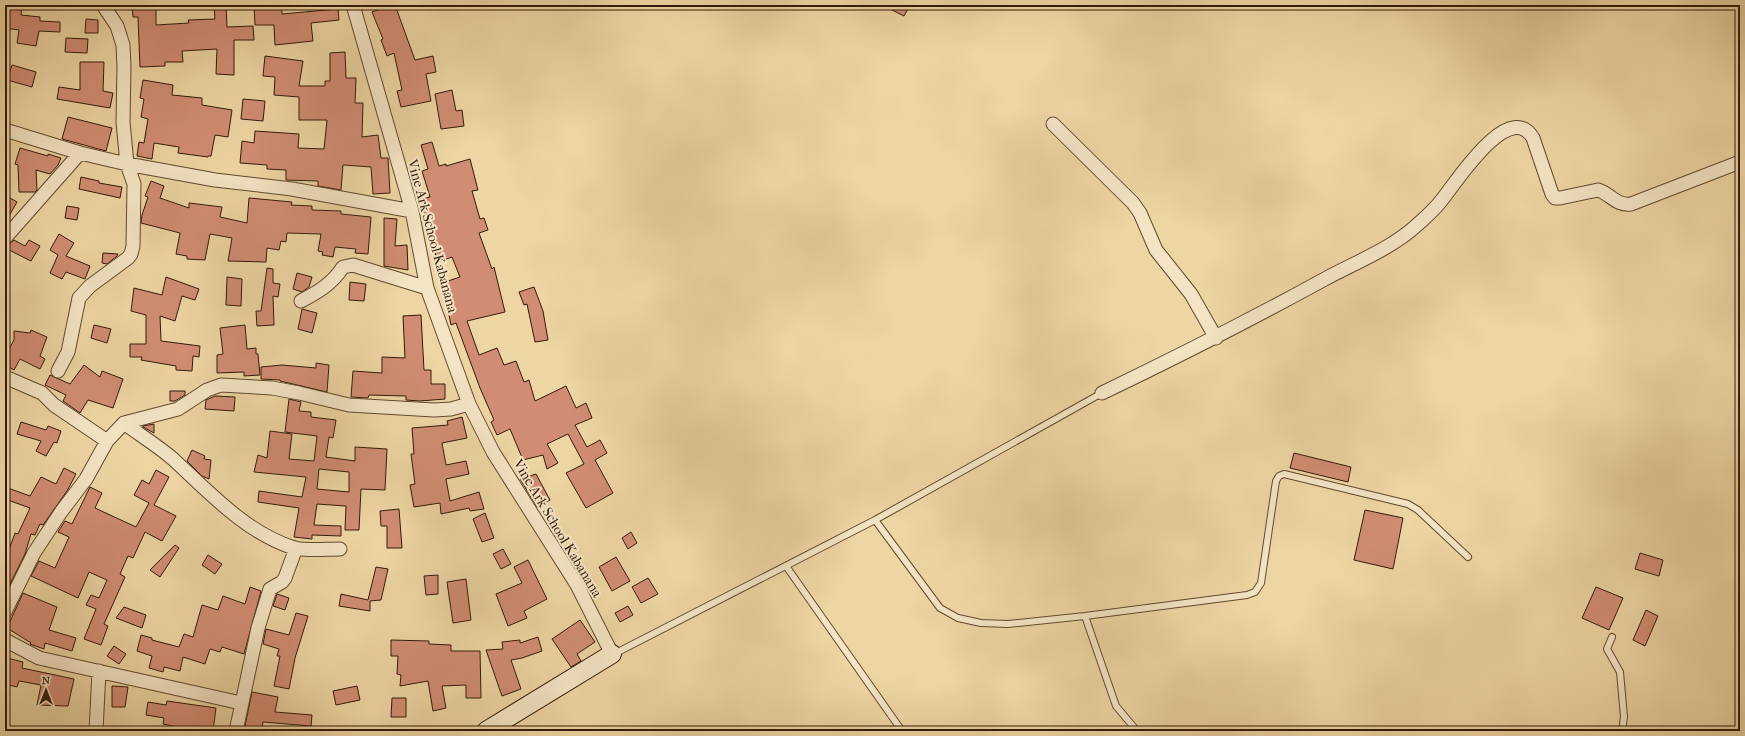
<svg xmlns="http://www.w3.org/2000/svg" width="1745" height="736" viewBox="0 0 1745 736" font-family="'IM FELL French Canon',serif">
<rect width="100%" height="100%" fill="#eed5a4"/>
<filter id="stains"><feTurbulence type="fractalNoise" baseFrequency=".005" numOctaves="4"/><feColorMatrix values="0 0 0 0 .2 0 0 0 0 .09 0 0 0 0 .02 0 0 0 .5 -.17"/></filter>
<radialGradient id="worn" r=".72"><stop offset=".6" stop-color="#630" stop-opacity="0"/><stop offset="1" stop-color="#630" stop-opacity=".3"/></radialGradient>
<path fill="#d18d73" stroke="#321a08" fill-rule="evenodd" d="M8 5H22L21 15 40 17V21L60 22V32L39 31 36 46 17 43 19 30 5 28V16Z
M132 5H156V25L189 23 188 20 215 19 214 5H226L227 27 253 26 254 40H234V75L216 74 217 49 182 51 183 62H165V66L140 67 138 17H133Z
M254 5H282V14L338 9 339 20 311 23 313 41 275 45 274 25H255Z
M392 5H395L415 60 433 56 436 72 426 74 431 101 401 107 397 91 402 90 394 53 387 56 381 40 383 39 372 12Z
M882 5H910L904 16Z
M86 19 98 20V33H85Z
M66 38 88 39 87 53 65 52Z
M345 52 346 78H356L355 103H363L362 137 378 135 381 158H388L390 193 373 194 371 167 343 165 341 190 318 186V181L286 180V170L267 169V165L240 163 242 141 254 143 255 131 299 134 298 148 324 149 327 120H299V97L274 95 275 77 263 76 265 56 303 61 299 86H325V81H330V53Z
M80 62H104L103 91 113 93 110 108 57 99 59 87 80 90Z
M12 65 36 72 32 87 7 80Z
M143 80 173 85 172 95 202 98V105L232 110 228 137 215 135 211 156H208V157L178 153 179 147 154 143 152 159 137 156 139 142 144 143 148 119 141 117 144 99 140 98Z
M452 90 456 111 462 110 464 126 441 129 435 94Z
M243 99 265 101 263 121 241 119Z
M68 117 112 128 106 151 62 139Z
M432 142 439 166 446 164V166L470 159 478 190 472 191 480 219 484 218 488 230 479 233 492 269 494 267 505 312 467 321 479 355 497 348 504 365 516 361 524 382 529 380 535 401 566 386 576 408 586 403 592 418 575 425 587 447 600 440 607 453 595 460 613 493 586 508 566 473 584 464 568 434 547 444 558 463 547 469 543 455 523 460 510 429 497 435 491 422 494 420 480 388 456 323 451 325 448 310 451 309 442 283 460 277 452 257 438 262 418 200 430 197 422 171 428 169 421 145Z
M20 148 48 156V154L61 158 58 165 50 174 36 170 37 190 35 192H19L18 165 15 164Z
M81 177 99 181V183L122 187 120 198 79 189Z
M151 181 164 186 160 198 189 208V203L222 207 220 217 247 223 249 198 292 202 291 205 312 206V210L341 211V214L371 217 368 254 355 253 356 249 335 247 333 257 322 255 323 252 318 251 321 234 287 233 286 242 281 241 279 250 267 248 266 262 228 261 232 238 210 234 205 260 187 259V256L176 254 180 233 141 223 142 215 148 197 145 196Z
M5 195 17 202 5 223Z
M67 206 79 208 77 220 65 218Z
M384 218 397 219 395 246 407 245 408 270 384 266Z
M59 234 74 243 66 256 90 266 85 279 66 272 62 279 50 273 58 255 50 250Z
M14 240 25 246 29 240 40 246 31 261 5 248Z
M103 253 118 254 117 256 107 264 102 263Z
M267 268 273 269V283L280 284 278 297 273 296 274 325 257 326 256 311H261Z
M297 273 312 277 309 287 302 292 293 289Z
M166 277 199 289 195 300 182 296 175 321 160 316 161 341 200 346 199 357 193 356 192 371 176 370V366L141 360 142 357H130V344H146V315L131 311 134 288 162 295Z
M227 277 242 279 241 306 226 305Z
M350 282 366 284 364 301 349 300Z
M534 287 543 311 548 340 535 342 527 304 524 305 519 292Z
M302 309 317 313 312 333 298 329Z
M421 315 424 370H431V384H445V399L420 401 406 400V396L369 395 368 398 351 397 353 371 382 373V357L405 358 403 316Z
M94 325 111 329 107 343 91 338Z
M245 325 247 349 256 348V354H258L260 375 244 376V372L217 373V355L223 354 220 328Z
M31 330 47 337 40 356 45 359 40 369 20 359 14 370 5 365V356L14 340V331L30 333Z
M316 363 329 365 327 392 280 381V380L261 379V367L282 365 316 368Z
M84 365 100 377 102 371 123 379 113 408 88 400 80 413 63 401 66 395 45 385 50 375 70 384Z
M170 391H185V395L175 401H170Z
M215 396 235 397 234 411 205 409 206 400Z
M289 399 301 402 299 411 311 412V417L336 420 333 438 329 437 326 457 355 461V447L387 449 385 490 361 489 359 530H345L346 506 317 504 314 525 341 526V536L312 535V539L294 537 299 508 258 502 259 491 302 497 306 477 254 472 258 455 267 458 270 431 292 434 289 459 314 461 317 436 285 432ZM319 469 349 472V492L317 489Z
M462 417 467 438 442 443 446 465 466 461 469 474 446 479 450 501 479 492 484 509 470 511 469 508 441 514 440 503 414 507 410 485 415 484 411 454H414L412 428 448 425 447 421Z
M21 422 46 430 48 426 61 431 57 443 54 442 46 456 36 451 41 441 17 434Z
M154 424V433L143 427V426Z
M192 450 205 456 204 459 211 460 209 479 202 476 187 461Z
M1294 453 1351 467 1348 482 1290 468Z
M64 468 76 474 67 491 43 525 40 524 35 535 31 534 25 554 5 594V561L15 533 18 534 30 508 5 499V487L30 496 41 477 56 484Z
M156 470 169 477 154 505 176 516 162 541 145 532 133 558 128 556 120 574 125 577 104 624 108 626 101 645 84 639 96 609 86 605 91 595 99 598 107 580 89 572 78 598 31 576 39 561 55 568 69 537 58 532 65 521 72 524 90 487 102 493 95 508 136 527 149 503 134 495 142 480 149 484Z
M536 474 550 500 537 507 520 479Z
M399 509 402 548H387V526H381L380 511Z
M1365 510 1403 518 1393 569 1354 560Z
M485 513 494 538 482 542 473 519Z
M631 532 637 543 628 549 622 538Z
M175 545 179 548 160 577 150 570Z
M503 549 511 564 501 569 493 554Z
M1640 553 1663 560 1659 576 1635 569Z
M208 555 222 564 215 574 202 565Z
M616 557 630 581 612 591 599 567Z
M528 560 547 599 524 611 527 618 508 626 496 594 522 583 514 567Z
M376 567 388 569 381 600 370 601V611L339 606 341 594 368 600Z
M438 575V594L426 595 424 576Z
M648 578 658 594 641 603 632 587Z
M466 579 471 620 453 623 447 582Z
M250 587 261 591 244 654 222 647 220 652 210 649 205 664 183 657 180 671 164 667 163 672 149 668 152 656 137 651 141 635 152 638V640L179 647 184 634 193 637 202 605 218 610 223 596 245 604Z
M1596 587 1623 598 1609 630 1582 618Z
M23 593 57 607 49 630 76 638 72 651 45 643 44 649 30 644 31 643 7 628Z
M277 594 289 598 285 610 273 606Z
M628 606 633 615 620 622 615 613Z
M124 607 146 615 142 628 116 618Z
M1646 610 1658 616 1645 646 1633 640Z
M296 613 308 616 295 658 289 689 274 686 280 656H277L279 649 263 644 266 629 289 635Z
M580 620 595 642 577 654 581 661 571 667 552 639Z
M538 637 542 651 522 658 511 660 521 689 502 696 486 650 503 649 502 642 520 640V643Z
M391 640 429 641V644L451 645V651H480L481 698H466V685L442 686 446 708 433 711 428 681 400 686 401 675 397 674 398 656H391Z
M114 646 126 654 119 664 107 656Z
M7 658 23 662 22 668 74 679 68 706 37 705 41 685 19 681 17 687 5 684Z
M112 686 128 687 125 707H112Z
M357 686 360 700 336 705 333 691Z
M252 692 278 697 275 712 312 715 311 726 263 722 262 731H244Z
M392 698H406V717H391Z
M167 701 216 708 213 731H172L173 726 163 724 164 718 146 715 148 702 166 705Z"/>
<g fill="none" stroke-linecap="round" stroke-linejoin="round">
<defs>
<path id="lane" d="M875 520 1102 393
M786 566 902 731
M1085 616 1116 706 1137 731
M1612 637 1607 649 1620 672 1624 717 1622 731
M614 654 875 520 940 608 958 618 981 623 1008 624 1085 616 1247 595 1255 592 1261 583 1276 481 1279 476 1284 474 1408 504 1418 510 1468 557"/>
<path id="street" d="M353 5 412 211 427 288 469 404 493 452 577 585 612 654
M1053 124 1133 203 1140 213 1156 250 1191 294 1216 338
M5 130 80 153 127 164 215 180 292 189 412 211
M5 238 80 153
M301 301C318 292 332 284 343 267L353 265 427 288
M58 371 68 352 79 298 90 286 128 258 131 254 133 246 134 184 127 164 123 122 124 67 123 45 117 26 103 5
M5 377 42 393 54 405 107 441
M1102 393C1177 357 1250 320 1323 280 1354 263 1391 249 1417 225 1426 217 1434 210 1441 201 1455 184 1509 98 1533 138L1552 194 1555 198H1560L1598 190C1611 194 1616 206 1631 204L1740 162
M124 423C140 435 158 446 173 459 210 493 245 532 294 548 306 551 327 549 340 549
M5 612 34 553 61 512 86 479 107 441 124 423 178 409 207 390 221 385 272 388 299 393 349 405 434 410 451 409 469 404
M5 640 39 658 241 703
M96 731 99 671
M236 731 258 628 270 589 282 582 285 578 296 548"/>
<path id="secondary" d="M486 731 612 654"/>
</defs>
<use href="#lane" stroke="#61492f" stroke-width="8"/>
<use href="#street" stroke="#61492f" stroke-width="15"/>
<use href="#secondary" stroke="#321a08" stroke-width="20"/>
<use href="#lane" stroke="#f4e4c4" stroke-width="6"/>
<use href="#street" stroke="#f4e4c4" stroke-width="13"/>
<use href="#secondary" stroke="#f4e4c4" stroke-width="18"/>
</g>
<g text-anchor="middle" stroke-width="4" stroke-linejoin="round" paint-order="stroke">
<g font-size="14" fill="#321a08" stroke="#f4e4c4">
<text transform="translate(433 236) rotate(75)" y="5">Vine Ark School Kabanana</text>
<text transform="translate(558 528) rotate(59)" y="5">Vine Ark School Kabanana</text>
</g>
</g>
<rect width="1745" height="736" fill="none" stroke="#eed5a4" stroke-width="20"/>
<rect x="6" y="6" width="1733" height="724" fill="none" stroke="#321a08" stroke-width="2"/>
<rect x="10" y="10" width="1725" height="716" fill="none" stroke="#321a08"/>
<g transform="translate(46 690)" stroke="#f4e4c4" stroke-width="3" paint-order="stroke">
<path d="M0-3L7 15L0 10L-7 15Z" fill="#321a08"/>
<text y="-6" font-size="11" font-weight="bold" text-anchor="middle" fill="#321a08">N</text>
</g>
<rect width="100%" height="100%" filter="url(#stains)"/>
<rect width="100%" height="100%" fill="url(#worn)"/>
</svg>
